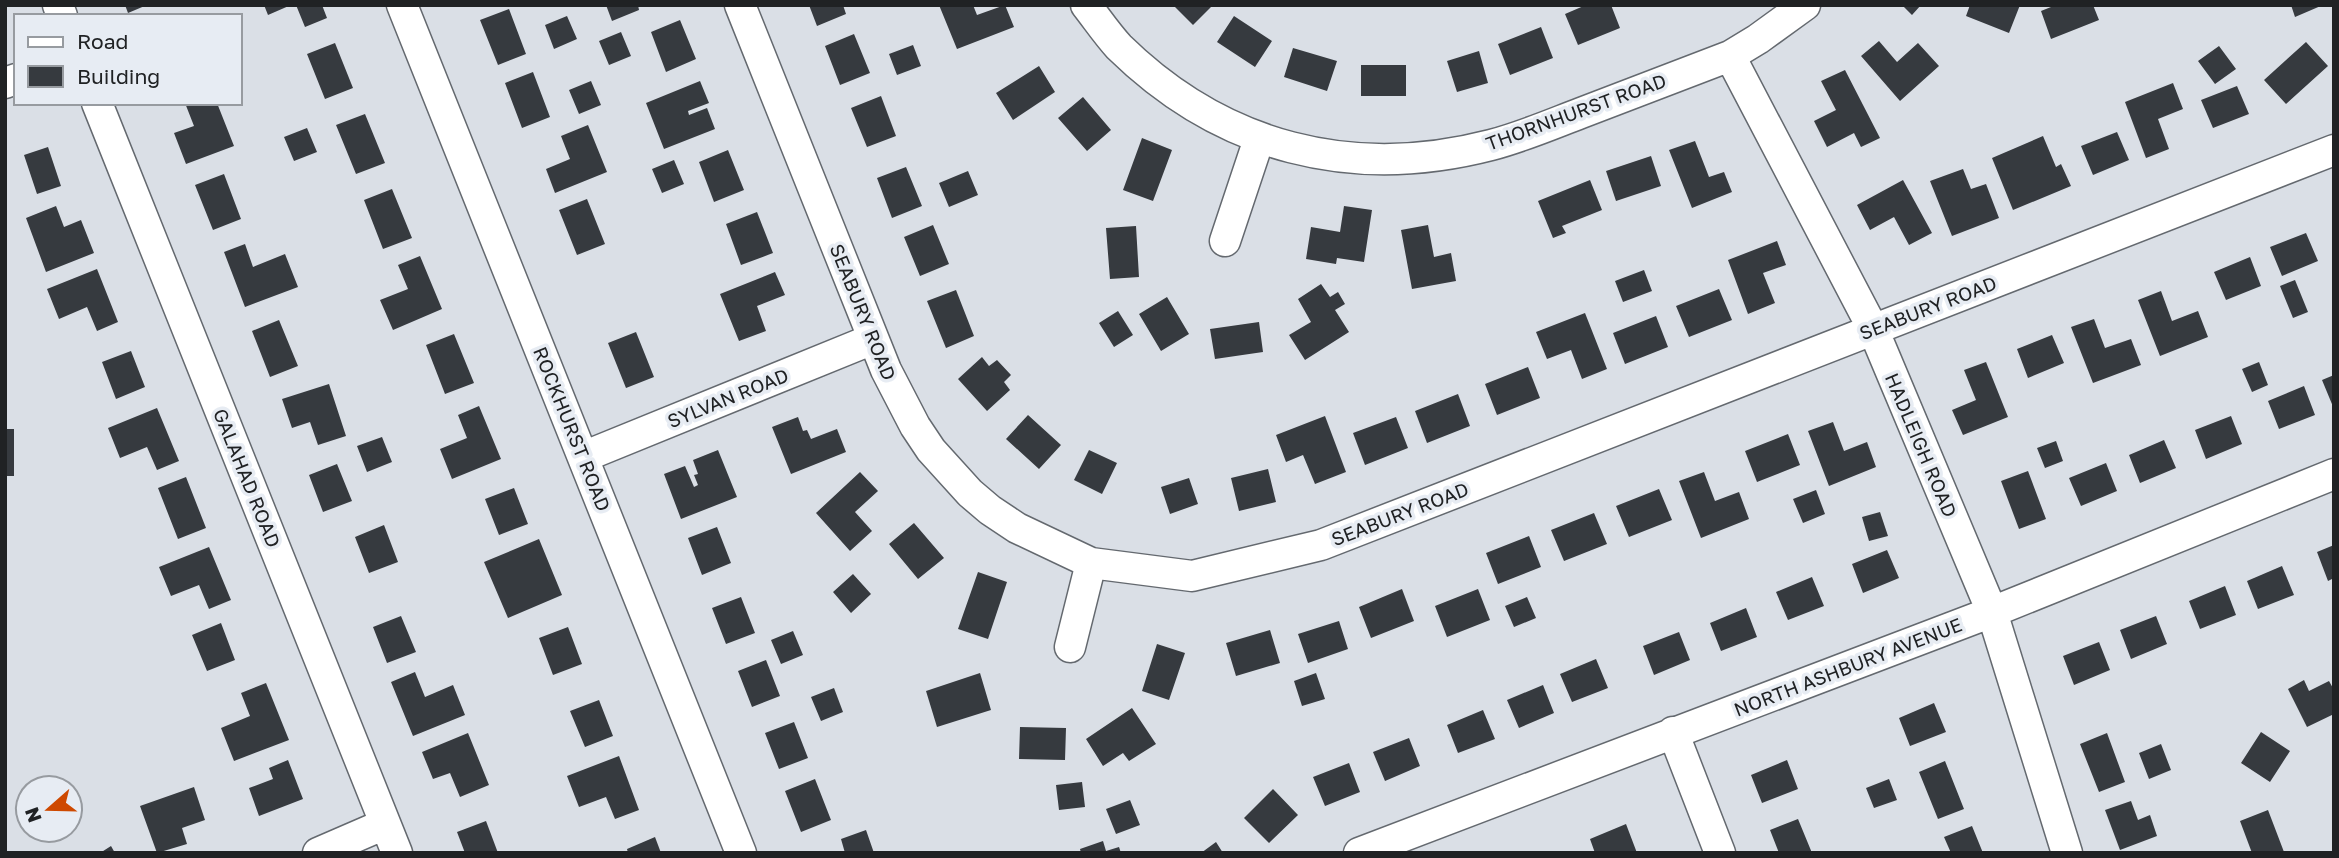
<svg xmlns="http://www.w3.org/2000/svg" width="2339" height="858" viewBox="0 0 2339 858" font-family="'Golos Text',sans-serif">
<rect width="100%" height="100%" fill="#dadfe6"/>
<path fill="#363a3f" d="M125 5H147L128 13Z
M264 5H291L268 15Z
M296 5H322L327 18 305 27Z
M606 5H638L639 10 612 21Z
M809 5H843L846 14 817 26Z
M939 5H973L977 15 1005 5 1014 27 957 49Z
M1173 5H1213L1193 25Z
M1586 5H1611L1620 28 1578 45 1565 14Z
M1902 5H1921L1912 15Z
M1970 5H2020L2009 33 1966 16Z
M2056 5H2093L2099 20 2051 39 2041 11Z
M2291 5H2323L2295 17Z
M509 9 526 54 498 65 480 20Z
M567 16 577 39 554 49 545 25Z
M1234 16 1272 41 1255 67 1217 42Z
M680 20 696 59 666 72 651 32Z
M1541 27 1553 58 1510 75 1498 44Z
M621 32 631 56 609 65 599 41Z
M854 34 870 73 840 85 825 46Z
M1879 41 1897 62 1918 43 1939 66 1900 101 1861 56Z
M2306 42 2328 66 2286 104 2264 80Z
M335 43 353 88 325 99 307 54Z
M913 45 921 66 897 75 889 54Z
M2219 46 2236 69 2215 84 2198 61Z
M1293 48 1337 61 1327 91 1284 77Z
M1479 51 1488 83 1457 92 1447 61Z
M1361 65H1406V96H1361Z
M1039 66 1055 92 1013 120 996 93Z
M1845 70 1880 138 1861 147 1854 133 1827 147 1814 121 1836 110 1821 81Z
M533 72 550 117 522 128 505 83Z
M591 81 601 105 579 114 569 90Z
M700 81 709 103 688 111 689 115 707 108 715 129 664 149 646 103Z
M2173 83 2183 109 2158 119 2169 149 2146 158 2125 102Z
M2237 86 2249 114 2213 128 2201 100Z
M881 96 896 136 867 147 851 108Z
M1083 97 1111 130 1087 151 1058 118Z
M185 103H217L234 146 186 164 174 133 194 126Z
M365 114 385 163 356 174 336 125Z
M588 125 607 172 555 193 546 169 570 159 561 136Z
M307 128 317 152 294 161 284 137Z
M2117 132 2129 160 2093 175 2081 146Z
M2043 136 2056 167 2061 164 2071 186 2013 210 1992 158Z
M1142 138 1172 150 1153 201 1123 190Z
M1695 141 1709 177 1724 172 1732 192 1692 208 1669 150Z
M48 147 61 186 37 194 24 155Z
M728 150 744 190 714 202 699 162Z
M1651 156 1661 186 1616 201 1606 171Z
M674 160 684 184 662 193 652 169Z
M906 167 922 206 892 218 877 178Z
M1963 169 1971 189 1986 184 1999 218 1952 236 1930 181Z
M968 171 978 195 949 207 939 183Z
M224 174 241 219 213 230 195 185Z
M1590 180 1602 210 1562 226 1566 233 1553 238 1538 201Z
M1903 180 1932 233 1909 245 1894 217 1870 230 1857 205Z
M392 189 412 238 383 249 364 200Z
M587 199 605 244 577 255 559 210Z
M56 206 64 227 81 220 94 253 46 272 26 218Z
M1344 206 1372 210 1364 262 1337 258 1336 264 1306 259 1311 227 1340 232Z
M757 212 773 253 741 265 726 224Z
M933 225 949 264 920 276 904 237Z
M1428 225 1434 257 1451 253 1456 281 1412 289 1401 230Z
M1136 226 1139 277 1110 279 1106 228Z
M2306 233 2318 261 2282 276 2270 247Z
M1777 241 1786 265 1763 273 1775 303 1748 314 1728 260Z
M245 244 253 267 285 254 298 287 245 307 224 252Z
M420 256 442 309 393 330 380 300 408 289 398 265Z
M2250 257 2261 286 2226 300 2214 272Z
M97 269 118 322 97 331 87 307 59 319 47 289Z
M1644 270 1652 291 1623 302 1615 281Z
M775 272 785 295 757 306 766 331 739 341 720 294Z
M2295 280 2308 312 2293 318 2280 286Z
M1321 284 1330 297 1338 292 1345 304 1335 310 1349 332 1305 360 1289 335 1311 322 1298 299Z
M1719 289 1732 320 1689 337 1676 306Z
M956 290 974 336 946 348 927 301Z
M2161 291 2172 321 2198 311 2208 337 2160 356 2138 300Z
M1167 297 1189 334 1161 351 1139 314Z
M1118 311 1133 335 1114 347 1099 323Z
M1585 313 1607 369 1582 379 1571 350 1547 359 1536 332Z
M1656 316 1668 347 1625 364 1613 333Z
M2094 319 2105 348 2131 339 2141 365 2093 383 2071 327Z
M279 320 298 366 270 377 252 331Z
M1259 322 1263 352 1215 359 1210 329Z
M636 332 654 377 626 388 608 343Z
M454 334 474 383 445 394 426 345Z
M2052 335 2064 363 2028 378 2017 349Z
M131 351 145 387 116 399 102 362Z
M982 357 989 366 997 360 1011 375 1004 382 1010 390 987 411 958 379Z
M1986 362 2008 417 1963 435 1952 410 1976 400 1964 370Z
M2259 362 2268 385 2252 392 2242 369Z
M1528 367 1540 398 1497 415 1485 384Z
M2334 375V409L2322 380Z
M329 384 346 436 318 445 310 422 292 428 282 399Z
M2304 386 2315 415 2279 429 2268 401Z
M1458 394 1470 426 1427 443 1415 411Z
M479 406 501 459 452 479 440 449 467 438 458 415Z
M157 408 179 461 157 470 147 447 120 458 108 428Z
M1028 415 1061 445 1039 469 1006 439Z
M1325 416 1346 472 1315 484 1303 455 1286 462 1276 435Z
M2231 416 2242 444 2206 459 2195 430Z
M798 417 803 431 807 430 811 439 837 429 846 452 791 474 772 427Z
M1396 417 1408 448 1365 465 1353 433Z
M1833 422 1844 451 1867 442 1876 467 1829 486 1808 431Z
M5 429H14V476H5Z
M1788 434 1800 465 1757 482 1745 451Z
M382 437 392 462 367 472 357 446Z
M2164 440 2176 468 2140 483 2129 455Z
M2056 441 2063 461 2045 468 2037 448Z
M718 450 737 497 681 519 664 474 685 466 694 487 698 485 694 475 698 474 693 460Z
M1089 450 1117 463 1102 494 1074 480Z
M2106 463 2117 491 2081 506 2069 478Z
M337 464 352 501 323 512 309 475Z
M1268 469 1276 502 1239 511 1231 478Z
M2028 471 2046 519 2019 529 2001 481Z
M860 472 878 491 855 512 872 531 850 551 816 513Z
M1704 472 1715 501 1739 492 1749 519 1701 538 1679 481Z
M186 477 206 528 178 539 158 488Z
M1189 478 1198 504 1170 514 1161 487Z
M514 488 528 524 499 535 485 499Z
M1659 489 1672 520 1629 537 1616 506Z
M1816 490 1825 514 1803 523 1793 499Z
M1880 512 1888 536 1869 541 1862 517Z
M1594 513 1607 544 1564 561 1551 530Z
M914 523 944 558 918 579 889 544Z
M384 525 398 562 369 573 355 537Z
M717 527 731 563 702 575 688 538Z
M1529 536 1541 567 1498 584 1486 553Z
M539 539 562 595 508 618 484 562Z
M2334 545V578L2328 581 2317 552Z
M209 547 231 600 209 609 199 585 171 596 159 567Z
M1887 550 1899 578 1863 593 1852 564Z
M2282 566 2294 595 2258 609 2247 581Z
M978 572 1007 582 988 639 958 629Z
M853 574 871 594 851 613 833 592Z
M1812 577 1824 606 1788 620 1776 592Z
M2225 586 2236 615 2200 629 2189 601Z
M1402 589 1414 621 1371 638 1359 607Z
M1478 589 1490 620 1447 637 1435 606Z
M741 597 755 633 726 644 712 608Z
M1527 597 1536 618 1514 627 1505 606Z
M1746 608 1757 637 1721 651 1710 623Z
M401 616 416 652 387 663 373 627Z
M2156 616 2167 644 2131 659 2120 630Z
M1339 621 1348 649 1308 663 1298 634Z
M221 623 235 660 207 671 192 635Z
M568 627 582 664 553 675 539 638Z
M1270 630 1280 663 1236 676 1226 643Z
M793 631 803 655 781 664 771 640Z
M1679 632 1690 660 1654 675 1643 646Z
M2099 642 2110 670 2074 685 2063 656Z
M1157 644 1185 653 1169 700 1142 691Z
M1596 659 1608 688 1572 702 1560 674Z
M766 660 780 696 752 707 738 671Z
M415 672 425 697 453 685 465 715 413 736 391 682Z
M980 673 991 710 937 727 926 691Z
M1316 673 1325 699 1302 706 1294 681Z
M2304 680 2309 691 2329 681 2334 690V714L2307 727 2288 689Z
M266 683 289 740 234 761 221 728 250 716 241 693Z
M1543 685 1554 713 1519 728 1507 700Z
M834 688 843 712 821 721 811 697Z
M599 700 613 736 585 747 570 711Z
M1934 703 1946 732 1910 746 1899 718Z
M1132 708 1156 744 1129 761 1123 753 1103 766 1086 739Z
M1483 710 1495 739 1458 753 1447 725Z
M794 722 808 758 779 769 765 733Z
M1020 727 1066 728 1065 760 1019 759Z
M2261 732 2290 751 2270 782 2241 763Z
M468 733 489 785 460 797 450 773 433 779 422 752Z
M2107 733 2125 782 2099 792 2080 744Z
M1409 738 1420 766 1385 781 1373 752Z
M2161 744 2171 770 2149 779 2139 753Z
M619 756 639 810 615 819 606 797 579 807 567 776Z
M288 760 303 799 259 816 249 788 273 779 269 768Z
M1787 760 1798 789 1762 803 1751 775Z
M1945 761 1964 809 1938 819 1919 772Z
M1349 763 1360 792 1325 806 1313 777Z
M815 779 831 820 801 832 785 791Z
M1889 779 1897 800 1874 808 1866 788Z
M1082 782 1085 807 1059 810 1056 785Z
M194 787 205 820 182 828 187 844 157 853 140 806Z
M1273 789 1298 815 1269 843 1244 818Z
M1130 800 1140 825 1116 834 1106 809Z
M2131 801 2138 820 2150 815 2157 836 2120 850 2105 810Z
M2268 810 2284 852 2252 853 2240 821Z
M1798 819 1812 853H1779L1770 830Z
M486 821 498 853H465L457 832Z
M1626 824 1637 853H1595L1590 839Z
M1972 826 1983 853H1951L1944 837Z
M866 830 874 853H845L841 839Z
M655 837 661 853H628L627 849Z
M1103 841 1106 851 1119 847 1121 853H1081L1080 849Z
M1216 842 1223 853H1201Z
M111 846 115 853H100Z"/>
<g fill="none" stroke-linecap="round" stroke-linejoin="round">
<defs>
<path id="minor" d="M58 5 62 16
M402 5 741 853
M740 5 886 370 915 426 931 450 970 493 990 510 1017 528 1091 563 1192 576 1321 545 2334 150
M1086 5C1097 19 1107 34 1119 47 1222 148 1352 181 1491 145 1522 137 1552 124 1581 113 1631 94 1681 75 1730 56L1758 39 1805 5
M1730 56 1873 329 1992 612 2067 853
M5 83 16 79
M97 103 397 853
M1225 241 1259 139
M583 457 873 339
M1070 647 1091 563
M1673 732 1720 853
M318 853 385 824
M1359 853 1992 612 2334 474"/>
</defs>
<use href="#minor" stroke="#64696f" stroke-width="33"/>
<use href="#minor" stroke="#fff" stroke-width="30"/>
</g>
<g text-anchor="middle" stroke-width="7" stroke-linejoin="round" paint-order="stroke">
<g font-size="19" fill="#202224" stroke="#e7ecf3">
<text transform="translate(1576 112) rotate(-20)" y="7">THORNHURST ROAD</text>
<text transform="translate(1928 308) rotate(-21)" y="7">SEABURY ROAD</text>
<text transform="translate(863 312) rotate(68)" y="7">SEABURY ROAD</text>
<text transform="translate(728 398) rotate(-22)" y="7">SYLVAN ROAD</text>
<text transform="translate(572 429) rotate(68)" y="7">ROCKHURST ROAD</text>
<text transform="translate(1921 445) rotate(67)" y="7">HADLEIGH ROAD</text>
<text transform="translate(247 478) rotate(68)" y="7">GALAHAD ROAD</text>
<text transform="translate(1400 514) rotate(-21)" y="7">SEABURY ROAD</text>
<text transform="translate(1848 667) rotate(-21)" y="7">NORTH ASHBURY AVENUE</text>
</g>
</g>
<rect width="2339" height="858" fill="none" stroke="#202224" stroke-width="14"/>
<rect x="14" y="14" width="228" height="91" fill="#e7ecf3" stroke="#979ba0" stroke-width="2"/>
<rect x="28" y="37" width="35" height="10" fill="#ffffff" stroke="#979ba0" stroke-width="2"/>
<text x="77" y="49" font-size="21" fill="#202224">Road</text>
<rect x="28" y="66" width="35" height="21" fill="#363a3f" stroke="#979ba0" stroke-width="2"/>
<text x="77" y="84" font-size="21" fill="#202224">Building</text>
<g transform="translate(49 809) rotate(250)"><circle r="33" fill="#e7ecf3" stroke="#979ba0" stroke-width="2"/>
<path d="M0-5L12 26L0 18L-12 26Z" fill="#ce4900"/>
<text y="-10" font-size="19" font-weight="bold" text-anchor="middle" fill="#202224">N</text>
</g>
</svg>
